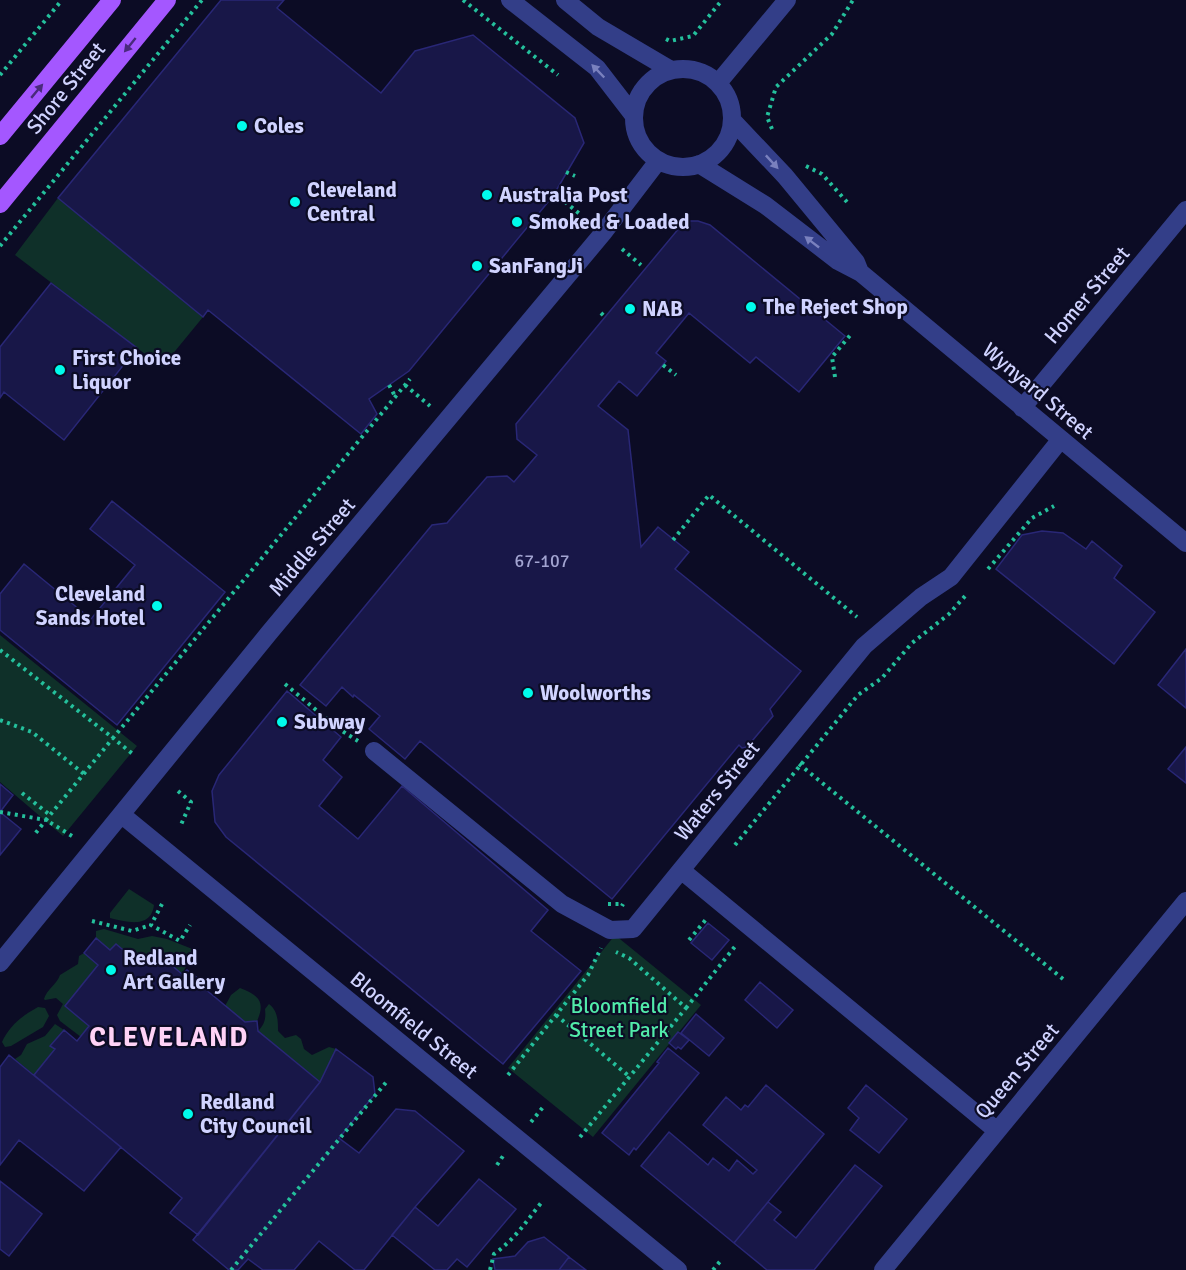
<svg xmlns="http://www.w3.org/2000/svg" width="1186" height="1270" viewBox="0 0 1186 1270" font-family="Signika,sans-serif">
<rect width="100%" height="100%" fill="#0c0c25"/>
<path fill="#0f3029" d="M58 198 203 317 162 367 15 255Z
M0 635 137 746 63 836 0 782Z
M129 889 154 905C151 929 127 922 110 918V913Z
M104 929 138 939 152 936 167 939 195 950 182 974 157 953 140 964 116 944 110 950 96 938V931Z
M615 935 701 1005 593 1137 508 1068Z
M84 953 98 965 65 1006 89 1026 81 1037 60 1021 57 1015 63 1004 56 998 45 1000 44 999C47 989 57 984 60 975L78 964 79 956Z
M240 988C258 995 266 1001 257 1021L245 1022 225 1006 231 995Z
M269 1004C278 1011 278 1021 278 1031L285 1038 296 1035 301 1039 304 1049 312 1055 329 1047 336 1049 320 1082 258 1031C265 1024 266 1018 265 1009Z
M38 1007 45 1008 49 1016 43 1027 11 1046 5 1047 2 1042C10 1025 22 1016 38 1007Z
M55 1024 64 1030 51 1045 55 1049 34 1075 15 1059 21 1055 27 1044 45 1036Z"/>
<path fill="#181748" stroke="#292776" stroke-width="1.5" d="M221 0H284L277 8 381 93 415 51 473 35 575 118 584 143 553 196 409 371 369 399 377 414 361 434 208 310 203 317 58 198Z
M689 221H698L710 225 845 336 799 392 756 357 750 363 689 313 656 353 666 361 637 396 619 381 598 406 628 430 641 547 658 527 689 552 675 569 801 671 770 709 773 716 747 747 742 748 739 745 612 899 420 741 405 759 369 729 380 716 354 695 353 697 342 687 326 706 300 685 432 525 447 523 487 477 507 476 514 482 537 455 517 439 516 424 680 227Z
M51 283 137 348 64 440 4 392 0 398V347Z
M112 501 225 592 117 725 0 630V594L24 564 91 619 135 565 90 529Z
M1042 531 1063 533 1086 549 1092 541 1122 566 1114 578 1155 612 1114 664 996 569 1022 535Z
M1186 649V708L1158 685Z
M287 691 341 737 323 760 342 777 319 806 358 839 402 786 548 910 531 931 581 971 503 1064 226 837 215 822 212 791 219 775Z
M1186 747V783L1168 769Z
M0 784 13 795 0 812 21 829 0 855Z
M708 923 729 940 712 960 691 943Z
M96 938 110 950 116 944 140 964 149 953 154 956 157 953 182 974 187 970 199 979V984L245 1022 257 1021 258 1031 320 1082 198 1235 170 1213 182 1198 34 1075 55 1049 50 1046 64 1030 77 1041 89 1026 65 1006 98 965 84 953Z
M760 982 793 1010 777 1028 745 1000Z
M696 1014 724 1038 709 1056 681 1033Z
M678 1032 689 1040 681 1049 678 1047 676 1049 669 1043Z
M668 1048 699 1073 636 1150 634 1148 629 1155 602 1133 659 1063 657 1062Z
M336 1049 373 1077 375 1094 339 1138 359 1153 396 1109 415 1111 464 1151 415 1207 364 1270H355L319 1241 294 1270H263L248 1259 238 1270H229L193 1240 320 1082Z
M9 1055 121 1147 84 1191 19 1140 0 1165V1067Z
M766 1085 824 1134 734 1243 641 1166 669 1132 708 1165 713 1158 729 1171 737 1160 753 1174 757 1170 703 1125 726 1097 741 1110 745 1105 748 1107Z
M866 1085 907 1119 879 1153 850 1130 859 1118 848 1108Z
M855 1165 882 1186 814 1270H767L734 1243 768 1202 781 1212 774 1220 796 1238Z
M479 1179 516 1209 467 1267 457 1259 447 1270H435L392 1235 415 1207 438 1226Z
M0 1181 42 1214 9 1256 0 1249Z
M544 1237 569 1257 559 1270H495L493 1259 515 1256 528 1242Z
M569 1257 586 1270H559Z"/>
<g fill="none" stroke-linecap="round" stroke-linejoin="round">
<path stroke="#24c09c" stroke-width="4" stroke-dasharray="3 4.5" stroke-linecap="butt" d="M463 0 558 75
M666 39 670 41 693 36 722 0
M0 75 62 0
M772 129 767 117 776 87 832 34 853 0
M806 166 822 174 847 202
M566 172 575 176
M559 197 581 215
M0 246 202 0
M622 249 641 265
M601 313 605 317
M663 365 676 375
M835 377 832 357 852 333
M389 385 395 396
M405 385 430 406
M673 540 709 495 857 617
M988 569 1032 518 1054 506
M0 650 113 738 410 379
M285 684 339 729 358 741
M0 720 32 732 84 774
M799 764 1063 979
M178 791 191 802 180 827
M22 793 50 815
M0 812 46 820 34 835
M72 836 46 820 113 738 134 755
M735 845 858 695 882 678 912 643 949 614 966 595
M162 904 151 925 180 941 190 925
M608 904H623L622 906
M92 921 132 931 151 925
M689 940 708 917
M686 1008 737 944
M556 1015 630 1077
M508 1075 588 975 601 948
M531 1122 544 1106
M580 1137 686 1008 629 958 616 952
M497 1165 505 1153
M231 1270 388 1080
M490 1270 494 1254C514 1240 526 1222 541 1203
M713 1270 722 1259"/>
<path stroke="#333e88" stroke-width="18" d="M510 0 597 68 634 116
M565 0 598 27 671 70
M634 118a49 49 0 1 1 98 0a49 49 0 1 1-98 0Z
M718 83 787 0
M732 120 785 176 856 262 860 272
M699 164 765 205 838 261 861 273 1186 543
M1022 408 1186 210
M374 751 562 904 610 930 633 929 681 870
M122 815 678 1270
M0 963 269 633 603 233 658 161
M996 1130 681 870 864 646 921 597 951 577 1061 439
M883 1270 1186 901"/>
<path stroke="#a457ff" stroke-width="18" d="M0 136 112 0
M0 204 167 0"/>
</g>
<defs><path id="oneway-solid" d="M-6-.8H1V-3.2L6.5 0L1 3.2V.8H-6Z" transform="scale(1.5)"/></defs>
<g fill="#492a7c">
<use href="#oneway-solid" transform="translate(130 45) rotate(129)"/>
<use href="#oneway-solid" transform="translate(37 91) rotate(-50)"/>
</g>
<g fill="#7a81be">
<use href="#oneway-solid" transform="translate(598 71) rotate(-134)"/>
<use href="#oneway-solid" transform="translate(772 162) rotate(47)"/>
<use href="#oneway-solid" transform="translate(812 242) rotate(-142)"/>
</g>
<g fill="#00fbeb" stroke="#0c0c25" stroke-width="2">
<circle cx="242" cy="126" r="6"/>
<circle cx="487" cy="195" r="6"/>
<circle cx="295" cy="202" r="6"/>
<circle cx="517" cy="222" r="6"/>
<circle cx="477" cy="266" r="6"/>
<circle cx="751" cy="307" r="6"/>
<circle cx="630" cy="309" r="6"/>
<circle cx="60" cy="370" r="6"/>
<circle cx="157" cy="606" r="6"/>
<circle cx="528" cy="693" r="6"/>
<circle cx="282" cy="722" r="6"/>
<circle cx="111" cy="970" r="6"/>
<circle cx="188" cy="1114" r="6"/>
</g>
<g text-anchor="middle" stroke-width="4.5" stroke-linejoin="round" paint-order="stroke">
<g font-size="18" fill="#a2a4d1">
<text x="542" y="567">67-107</text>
</g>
<g font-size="21" fill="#d0d3ff" stroke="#0c0c25">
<text transform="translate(66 88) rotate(-51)" y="7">Shore Street</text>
<text transform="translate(1087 295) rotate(-50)" y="7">Homer Street</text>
<text transform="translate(1038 391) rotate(40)" y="7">Wynyard Street</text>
<text transform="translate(312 547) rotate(-50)" y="7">Middle Street</text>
<text transform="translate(717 791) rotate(-51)" y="7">Waters Street</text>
<text transform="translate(414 1025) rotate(39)" y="7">Bloomfield Street</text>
<text transform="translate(1017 1071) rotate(-50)" y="7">Queen Street</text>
</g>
<g font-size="21" font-weight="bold" fill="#d0d3ff" stroke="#0c0c25" text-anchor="start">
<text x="254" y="133">Coles</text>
<text x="307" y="197">Cleveland<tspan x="307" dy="24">Central</tspan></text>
<text x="499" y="202">Australia Post</text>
<text x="529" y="229">Smoked &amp; Loaded</text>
<text x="489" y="273">SanFangJi</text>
<text x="763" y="314">The Reject Shop</text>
<text x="642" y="316">NAB</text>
<text x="72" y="365">First Choice<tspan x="72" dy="24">Liquor</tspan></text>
<text x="145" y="601" text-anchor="end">Cleveland<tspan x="145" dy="24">Sands Hotel</tspan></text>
<text x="540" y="700">Woolworths</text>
<text x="294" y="729">Subway</text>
<text x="123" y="965">Redland<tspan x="123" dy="24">Art Gallery</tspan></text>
<text x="200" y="1109">Redland<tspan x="200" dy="24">City Council</tspan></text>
</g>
<g font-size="21" fill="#52eaaa" stroke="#0c0c25">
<text x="619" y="1013">Bloomfield<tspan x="619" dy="24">Street Park</tspan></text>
</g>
<g font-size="27" font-weight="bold" letter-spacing="1.5" fill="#ffd2f6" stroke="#0c0c25">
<text x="169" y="1046">CLEVELAND</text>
</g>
</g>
</svg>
